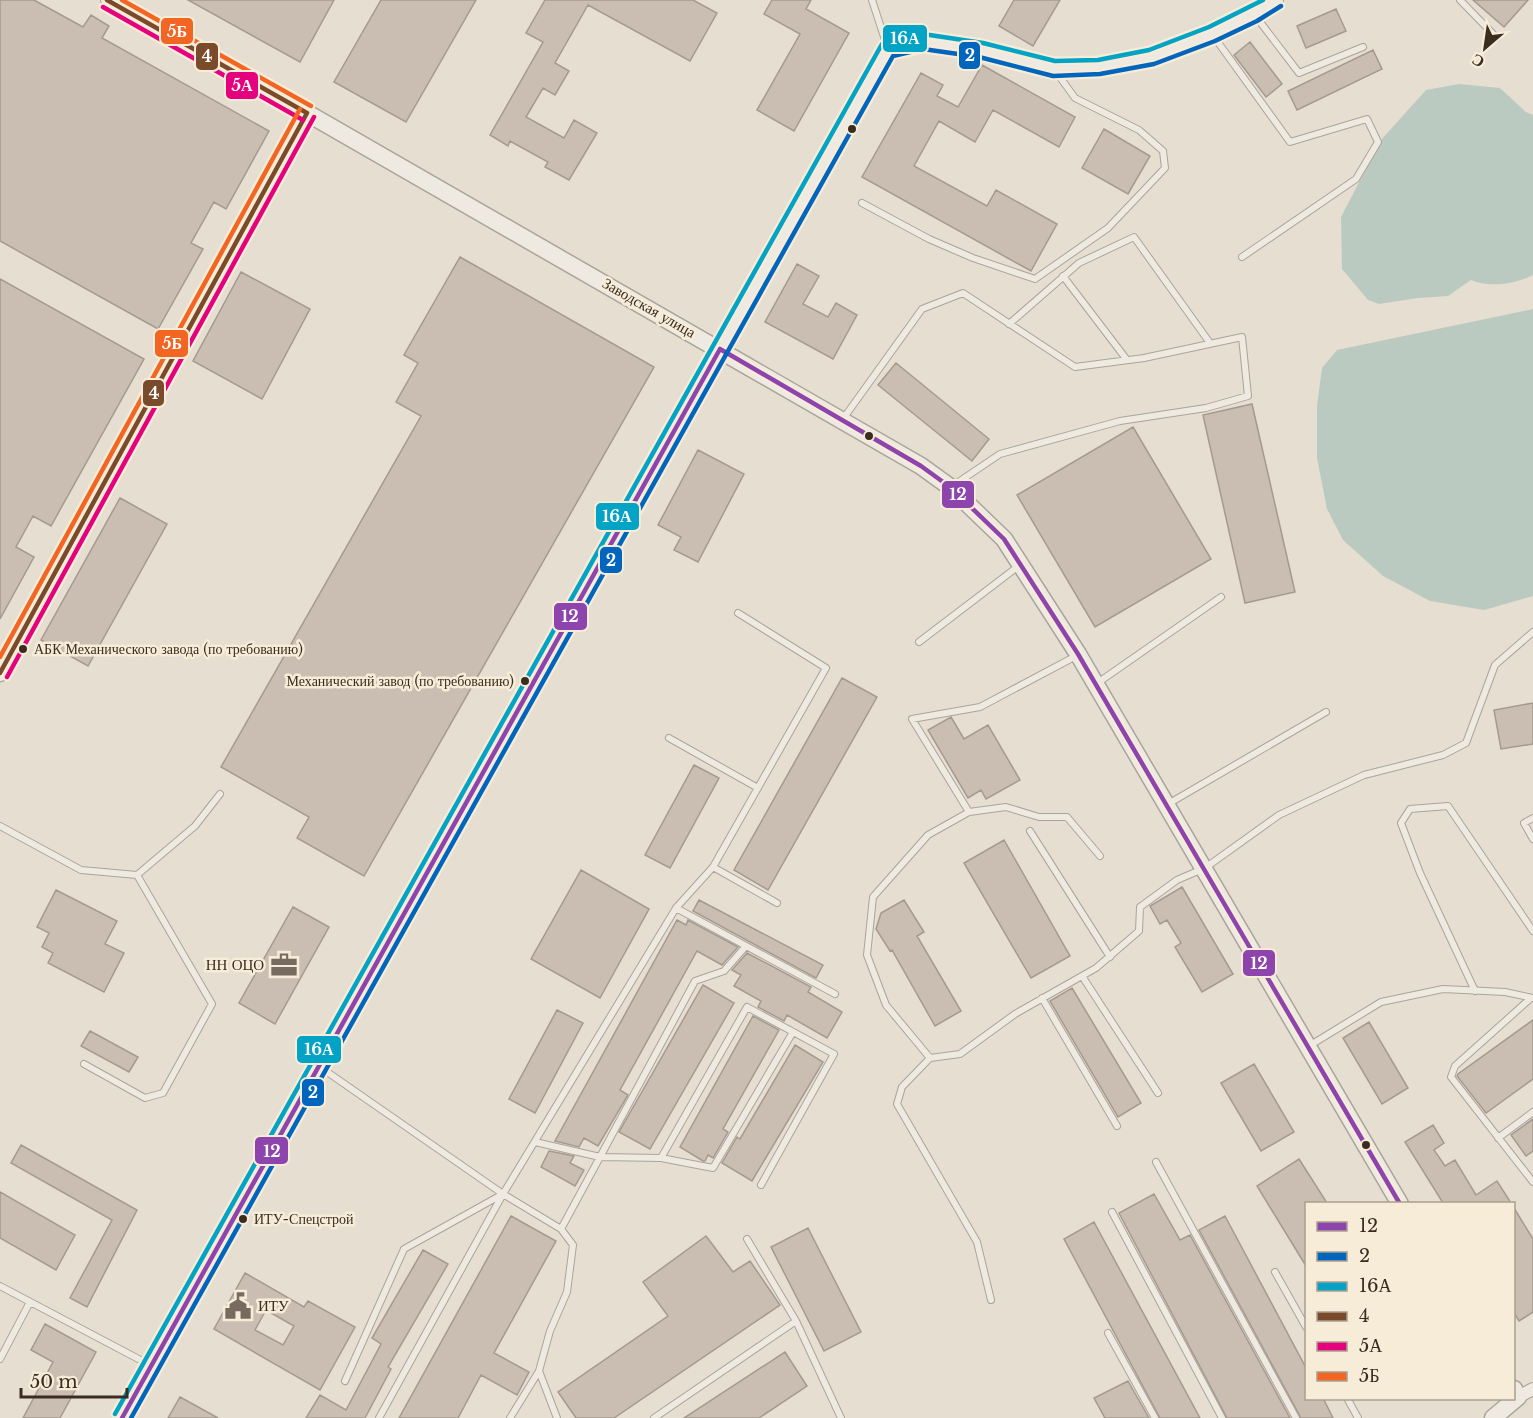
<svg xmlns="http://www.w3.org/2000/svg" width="1533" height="1418" viewBox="0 0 1533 1418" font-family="'Libre Baskerville',serif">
<rect width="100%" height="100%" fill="#e6ded0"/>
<path fill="#bbcac1" d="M1459 84 1500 88 1526 112 1533 115V275C1516 284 1488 288 1471 280L1448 296 1418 298 1379 304 1368 300 1342 269 1341 217 1381 140 1426 90Z
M1533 309V596L1484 610 1430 601 1383 576 1343 540 1327 509 1317 458V406L1322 368 1337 350Z"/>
<path fill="#cabdb1" stroke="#a69a8f" stroke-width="1.5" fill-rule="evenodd" d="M0 0H34L83 27 91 15 109 26 102 38 269 131 226 209 214 202 191 243 203 249 158 329 0 241Z
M188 0H334L300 62Z
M381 0H476L406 122 334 82Z
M545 0H693L717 13 690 61 588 5 555 63 569 71 555 95 543 88 526 117 564 138 574 120 597 133 569 180 545 167 548 162 510 141 508 146 490 135 543 42 526 33Z
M772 0H811L806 9 849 33 794 131 757 110 800 34 764 14Z
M1014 0H1060L1033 46 999 26Z
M1473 0H1528L1504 27Z
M1336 9 1346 31 1306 48 1297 26Z
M1250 42 1282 84 1266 97 1234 55Z
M1373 50 1382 69 1297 110 1288 91Z
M982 65 1075 117 1059 147 993 110 975 142 939 121 914 166 987 206 996 190 1057 224 1031 271 862 177 921 73 943 85 937 96 958 107Z
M1104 129 1150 156 1128 194 1082 168Z
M460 257 654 367 364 876 297 838 309 817 221 767 421 416 396 402 418 363 404 355Z
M797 264 819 276 803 304 828 317 836 303 857 315 833 359 765 322Z
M241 272 310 309 262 399 193 361Z
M0 279 144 359 51 526 33 516 16 547 34 557 0 619Z
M896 363 989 439 972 461 878 385Z
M1252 404 1295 592 1245 603 1203 415Z
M1133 427 1211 559 1095 627 1017 495Z
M698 450 744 474 698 562 674 550 681 537 658 525Z
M120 498 167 524 88 666 41 640Z
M842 678 877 697 768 890 734 870Z
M1533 703V744L1501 749 1494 710Z
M951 717 964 739 988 725 1020 780 986 799 981 790 968 798 928 730Z
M694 765 719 778 670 868 645 855Z
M1004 840 1070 956 1031 978 964 863Z
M581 870 649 909 600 998 531 959Z
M1182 887 1233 974 1202 992 1175 947 1181 943 1167 920 1160 924 1150 906Z
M56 890 117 921 105 944 124 953 104 992 48 963 53 953 42 947 49 933 37 927Z
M699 900 823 965 816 978 693 911Z
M904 900 924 932 917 936 961 1011 935 1026 892 950 890 951 876 929 881 913Z
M293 907 329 927 275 1024 239 1003Z
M677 920 686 925 688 920 738 947 722 965 697 951 620 1090 628 1095 598 1146 584 1138 579 1147 555 1141Z
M747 953 811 987 808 992 842 1012 827 1038 787 1015 784 1021 758 1007 761 1001 734 986 741 975 732 970Z
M703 985 734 1003 650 1149 619 1132Z
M1072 988 1141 1103 1118 1117 1050 1001Z
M557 1010 583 1023 535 1113 509 1099Z
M753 1016 779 1030 723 1129 728 1132 713 1158 708 1155 705 1161H703L680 1147Z
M1533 1020V1079L1486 1113 1457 1076 1458 1074Z
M1369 1022 1408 1088 1382 1104 1343 1038Z
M90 1031 138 1057 129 1072 81 1046Z
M795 1045 823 1062 752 1181 722 1163 737 1137 740 1139Z
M1254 1064 1294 1132 1261 1151 1221 1083Z
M1533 1119V1151L1526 1156 1511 1135Z
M1433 1125 1444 1143 1434 1150 1445 1166 1455 1160 1476 1195 1497 1181 1511 1203H1443L1405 1142Z
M21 1145 137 1210 87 1307 70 1298 112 1220 11 1163Z
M549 1151 574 1156 570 1163 584 1170 575 1186 541 1167Z
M1299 1159 1327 1203H1306V1266L1257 1186Z
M0 1192 75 1235 56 1270 0 1238Z
M1154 1194 1180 1240 1190 1235 1290 1418H1227L1119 1213Z
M1514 1208 1533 1239V1312L1519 1321 1514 1313Z
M511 1216 556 1241 494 1353 529 1372 517 1395 481 1375 458 1418H399Z
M1225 1216 1306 1368V1398H1323L1333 1418H1301L1199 1230Z
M1094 1222 1200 1418H1160L1064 1239Z
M808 1228 861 1332 824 1351 771 1247Z
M706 1236 733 1272 750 1261 780 1305 614 1418H576L558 1392 668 1316 643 1282Z
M423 1250 448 1264 388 1367 391 1369 365 1418H306L320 1395 346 1410 381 1344 372 1338Z
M245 1273 304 1307 308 1301 355 1327 320 1390 214 1329ZM266 1310 294 1326 283 1345 255 1330Z
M45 1324 96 1352 60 1418H23L53 1362 31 1350Z
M785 1352 807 1386 759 1418H684Z
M1128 1381 1149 1418H1105L1094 1398Z
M180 1397 218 1418H168Z"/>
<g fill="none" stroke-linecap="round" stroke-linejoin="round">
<defs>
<path id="service" d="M872 0 888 49
M1460 0 1497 38
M1254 14 1299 73 1363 47
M1212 34 1290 142 1367 119 1378 142 1356 179 1242 257
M862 203 929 239 973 258 1035 279 1108 228 1165 168 1163 151 1139 130 1075 98 1054 69
M1063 276 1127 360
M1009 324 1079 263 1134 237 1210 343
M843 419 922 309 963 293 1075 367 1144 358 1242 337 1248 396 1206 408 1120 421 1000 454 951 487
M919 642 1020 565
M1078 655 980 707 912 719 969 812 1006 807 1039 817H1067L1100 856
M1096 684 1221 597
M669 738 758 788
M1168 804 1326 712
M1533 818 1524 823 1533 839
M0 826 81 870 137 875 195 826 220 794
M1030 831 1110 957
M713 867 826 668 738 613
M676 908 835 994
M1082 976 1158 1093
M1475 991 1420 873 1401 823 1410 809 1448 806 1533 931
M1042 998 1117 1126
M1531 998 1455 1066 1451 1077 1533 1182
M1309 1046 1381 1002 1443 989 1505 992 1533 998
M930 1058 886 1005 867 955 873 897 928 835 969 812
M84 1064 145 1098 163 1093 212 1004 137 875
M320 1067 503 1194 561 1229 573 1245 567 1292 550 1331 539 1371 510 1418
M1498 1138 1533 1112
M535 1142 600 1157 695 981 724 971 746 946
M661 1158 713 1168 793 1032
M1156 1162 1296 1418
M503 1194 676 908 713 867 777 903
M1112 1212 1222 1418
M561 1229 600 1157 661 1158 747 1007 834 1054 761 1185
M1275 1272 1306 1327
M0 1286 150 1365
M991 1300 977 1242 897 1104 902 1087 930 1058 960 1054 1015 1014 1096 968 1139 931 1140 907 1177 880 1205 868 1279 815 1364 775 1443 755 1466 743 1495 665 1533 632
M796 1321 841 1418
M1108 1333 1155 1418
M0 1359 30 1302
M539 1371 557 1418
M345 1381 404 1249 503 1194 379 1418
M1347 1398 1358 1418
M654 1418 796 1321 747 1239"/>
<path id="minor" d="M107 0 307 113
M720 349 888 49 923 41 981 50 1054 69 1099 67 1151 57 1212 34 1254 14 1277 0
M1518 1397 1533 1389"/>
<path id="tertiary" d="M0 673 307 113 921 466 950 487 1004 539 1078 654 1400 1204
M122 1418 720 349
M1493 1418 1518 1397 1514 1389"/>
</defs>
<use href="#service" stroke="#aba499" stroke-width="8"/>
<use href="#minor" stroke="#aba499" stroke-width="14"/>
<use href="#tertiary" stroke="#aba499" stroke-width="19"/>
<use href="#service" stroke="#eeeae2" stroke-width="6"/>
<use href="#minor" stroke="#eeeae2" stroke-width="12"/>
<use href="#tertiary" stroke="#eeeae2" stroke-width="16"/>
<defs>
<path id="bus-1" d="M720 349 921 466 950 487 1004 539 1078 654 1400 1204
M122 1418 720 349"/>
<path id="bus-2" d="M131 1418 893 56 923 49 979 57 1053 76 1100 74 1154 64 1215 41 1257 21 1281 6"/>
<path id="bus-3" d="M115 1414 882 44 923 34 983 43 1055 61 1098 60 1149 50 1209 27 1263 0"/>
<path id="bus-4" d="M107 0 307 113
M0 673 307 113"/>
<path id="bus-5" d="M103 7 303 120
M7 677 314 117"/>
<path id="bus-6" d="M122 0 311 106
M0 657 300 109"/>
</defs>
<use href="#bus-1" stroke="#f6ecd8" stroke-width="9"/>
<use href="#bus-2" stroke="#f6ecd8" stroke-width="9"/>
<use href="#bus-3" stroke="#f6ecd8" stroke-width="9"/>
<use href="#bus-4" stroke="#f6ecd8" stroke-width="9"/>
<use href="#bus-5" stroke="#f6ecd8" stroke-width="9"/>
<use href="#bus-6" stroke="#f6ecd8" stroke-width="9"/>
<use href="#bus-1" stroke="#8e44ad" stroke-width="4.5"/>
<use href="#bus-2" stroke="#0065bd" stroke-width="4.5"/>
<use href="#bus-3" stroke="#03a3c5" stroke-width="4.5"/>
<use href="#bus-4" stroke="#7a4b2a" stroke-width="4.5"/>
<use href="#bus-5" stroke="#e5007d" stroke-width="4.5"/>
<use href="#bus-6" stroke="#f26522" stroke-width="4.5"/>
</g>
<defs>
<symbol id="office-bare" viewBox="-9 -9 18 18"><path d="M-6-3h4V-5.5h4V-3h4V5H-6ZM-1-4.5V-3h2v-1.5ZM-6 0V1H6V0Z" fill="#776a5e" stroke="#f6ecd8" stroke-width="2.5" paint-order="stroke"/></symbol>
<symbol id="civic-bare" viewBox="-9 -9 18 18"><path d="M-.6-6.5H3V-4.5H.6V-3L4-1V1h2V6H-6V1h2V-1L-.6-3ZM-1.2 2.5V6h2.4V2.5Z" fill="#776a5e" stroke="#f6ecd8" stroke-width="2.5" paint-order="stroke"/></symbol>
</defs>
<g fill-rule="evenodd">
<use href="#office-bare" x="265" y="946" width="38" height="38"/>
<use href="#civic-bare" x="219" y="1287" width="38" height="38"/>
</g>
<g fill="#3b2c20" stroke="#f6ecd8" stroke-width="2">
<circle cx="852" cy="129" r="5"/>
<circle cx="869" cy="436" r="5"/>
<circle cx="23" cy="649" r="5"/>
<circle cx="525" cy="681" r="5"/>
<circle cx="1366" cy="1145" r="5"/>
<circle cx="243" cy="1219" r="5"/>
</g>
<g text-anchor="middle" stroke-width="5" stroke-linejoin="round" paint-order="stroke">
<g font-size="14" fill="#3b2c20" stroke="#f6ecd8" text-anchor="start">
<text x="34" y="654">АБК Механического завода (по требованию)</text>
<text x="514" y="686" text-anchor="end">Механический завод (по требованию)</text>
<text x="254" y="1224">ИТУ-Спецстрой</text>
</g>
<g font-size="15" fill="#3b2c20" stroke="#f6ecd8">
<text transform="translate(649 308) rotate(30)" y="5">Заводская улица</text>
</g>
<g font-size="15" fill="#3b2c20" stroke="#f6ecd8" text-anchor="end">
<text x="264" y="970">НН ОЦО</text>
<text x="258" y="1311" text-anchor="start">ИТУ</text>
</g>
</g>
<g stroke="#f6ecd8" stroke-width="2">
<rect x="160" y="17" width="34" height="28" rx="6" fill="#f26522"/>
<rect x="882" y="24" width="46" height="29" rx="6" fill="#03a3c5"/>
<rect x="958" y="41" width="23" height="29" rx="6" fill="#0065bd"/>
<rect x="195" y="42" width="24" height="29" rx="6" fill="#7a4b2a"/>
<rect x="225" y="71" width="34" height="29" rx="6" fill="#e5007d"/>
<rect x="154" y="329" width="35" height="29" rx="6" fill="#f26522"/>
<rect x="142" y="379" width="23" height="28" rx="6" fill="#7a4b2a"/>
<rect x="941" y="480" width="34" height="29" rx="6" fill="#8e44ad"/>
<rect x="595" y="502" width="45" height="29" rx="6" fill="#03a3c5"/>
<rect x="599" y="546" width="24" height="28" rx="6" fill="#0065bd"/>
<rect x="553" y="602" width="35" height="29" rx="6" fill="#8e44ad"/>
<rect x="1242" y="949" width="34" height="28" rx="6" fill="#8e44ad"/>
<rect x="296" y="1035" width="46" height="29" rx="6" fill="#03a3c5"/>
<rect x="301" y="1078" width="24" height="29" rx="6" fill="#0065bd"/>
<rect x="254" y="1136" width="35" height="29" rx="6" fill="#8e44ad"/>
</g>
<g font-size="16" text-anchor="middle" font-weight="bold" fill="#fff">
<text x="177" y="37">5Б</text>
<text x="905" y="44">16А</text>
<text x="970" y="61">2</text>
<text x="207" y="62">4</text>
<text x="242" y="91">5А</text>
<text x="172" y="349">5Б</text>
<text x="154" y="399">4</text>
<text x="958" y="500">12</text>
<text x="617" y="522">16А</text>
<text x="611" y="566">2</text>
<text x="570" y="622">12</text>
<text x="1259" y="969">12</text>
<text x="319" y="1055">16А</text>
<text x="313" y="1098">2</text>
<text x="272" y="1157">12</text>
</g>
<rect x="1305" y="1202" width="210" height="198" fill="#f6ecd8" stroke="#ab9f8e" stroke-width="1.5"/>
<rect x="1317" y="1222" width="30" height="9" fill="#8e44ad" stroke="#ab9f8e" stroke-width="1.5"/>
<text x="1359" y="1232" font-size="18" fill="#3b2c20">12</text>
<rect x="1317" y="1252" width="30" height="9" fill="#0065bd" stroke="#ab9f8e" stroke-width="1.5"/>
<text x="1359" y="1262" font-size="18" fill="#3b2c20">2</text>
<rect x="1317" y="1282" width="30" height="9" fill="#03a3c5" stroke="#ab9f8e" stroke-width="1.5"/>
<text x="1359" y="1292" font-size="18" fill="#3b2c20">16А</text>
<rect x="1317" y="1312" width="30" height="9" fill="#7a4b2a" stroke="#ab9f8e" stroke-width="1.5"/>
<text x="1359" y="1322" font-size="18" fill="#3b2c20">4</text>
<rect x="1317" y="1342" width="30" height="9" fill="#e5007d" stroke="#ab9f8e" stroke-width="1.5"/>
<text x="1359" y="1352" font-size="18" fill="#3b2c20">5А</text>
<rect x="1317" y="1372" width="30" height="9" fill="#f26522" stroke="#ab9f8e" stroke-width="1.5"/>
<text x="1359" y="1382" font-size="18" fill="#3b2c20">5Б</text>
<g transform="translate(1485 48) rotate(209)" stroke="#f6ecd8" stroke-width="4.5" paint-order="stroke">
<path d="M0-4.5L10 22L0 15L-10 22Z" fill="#3b2c20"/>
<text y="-9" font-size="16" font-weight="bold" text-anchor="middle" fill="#3b2c20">С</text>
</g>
<path d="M21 1388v9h106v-9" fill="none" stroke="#3b2c20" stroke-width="3"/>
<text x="30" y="1388" font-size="18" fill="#3b2c20" stroke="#f6ecd8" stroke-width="4.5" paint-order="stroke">50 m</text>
</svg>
